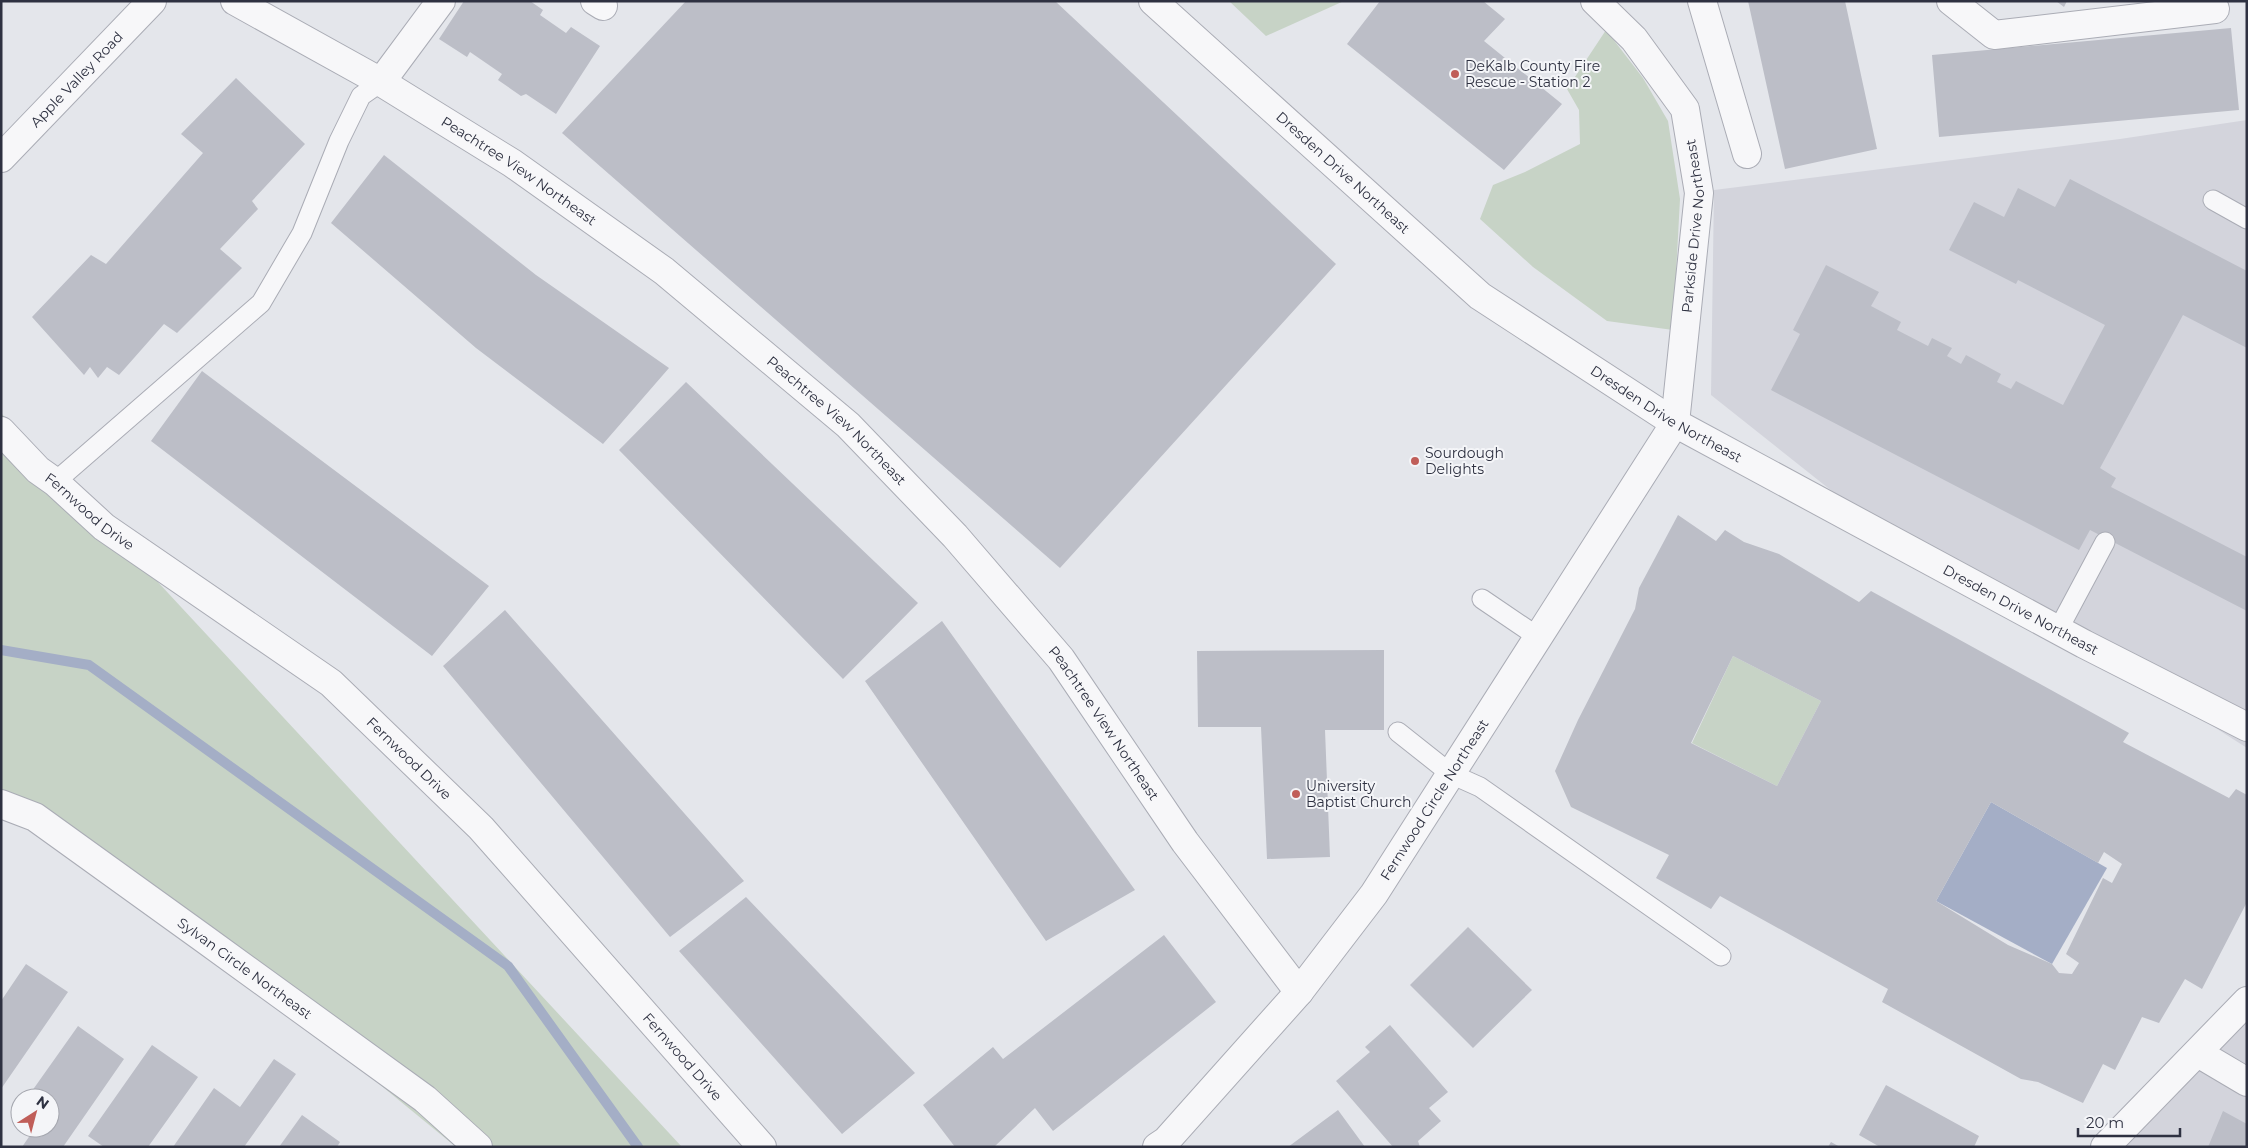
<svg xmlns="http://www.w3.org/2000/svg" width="2248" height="1148" viewBox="0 0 2248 1148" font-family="Montserrat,sans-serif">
<rect width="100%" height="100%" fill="#e4e6eb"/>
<path fill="#d3d4dc" d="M2247 120V748L2084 644 1910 553 1711 395 1714 190 2120 139Z
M2247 1013V1147H2111Z"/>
<path fill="#c7d3c6" d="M1229 1H1344L1266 36Z
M1606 30 1643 78 1668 121 1680 199 1673 330 1607 321 1533 267 1480 219 1493 185 1525 172 1580 144 1579 110 1567 89Z
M1 413 682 1147H456L183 923 1 806Z
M1733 656 1821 701 1777 786 1692 743Z"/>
<path fill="#a4aec6" d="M1991 802 2107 868 2052 964 1936 901Z"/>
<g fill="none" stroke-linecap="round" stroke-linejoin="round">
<path stroke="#a4aec6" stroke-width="10" d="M1 650 89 665 508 966 638 1147"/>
</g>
<path fill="#bcbec7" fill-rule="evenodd" d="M464 1H530L543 10 540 15 566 33 571 27 600 46 556 114 526 94 521 96 498 80 502 74 470 52 467 57 439 39Z
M686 1H1055L1336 264 1060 568 562 133Z
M1380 1H1483L1505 19 1484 41 1562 104 1504 170 1347 44Z
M1748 1H1845L1877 149 1785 169Z
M2056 1H2067L2064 7Z
M2231 28 2239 110 1939 137 1932 55Z
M236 78 305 144 252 201 258 209 220 249 242 268 177 333 164 324 119 375 107 367 98 378 90 367 84 375 32 317 91 255 106 264 203 153 181 134Z
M384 155 536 275 669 368 603 444 476 348 331 223Z
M2070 179 2247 271V348L2183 315 2100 468 2116 478 2111 487 2247 557V611L2090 530 2079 550 1771 390 1800 334 1793 330 1826 265 1879 292 1871 306 1901 322 1897 330 1928 346 1932 338 1952 348 1947 356 1961 364 1966 355 2001 374 1997 382 2011 389 2016 381 2063 405 2105 325 2018 280 2016 284 1949 250 1974 202 2004 217 2018 188 2055 207Z
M202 371 489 586 432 656 151 441Z
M686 382 918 603 843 679 619 450Z
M1678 515 1716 541 1725 530 1744 542 1779 554 1859 602 1871 591 2129 733 2123 742 2229 798 2236 789 2247 795V902L2202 989 2185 979 2159 1023 2142 1017 2115 1070 2103 1064 2083 1103 2038 1082 2021 1079 1882 1002 1888 989 1720 896 1711 909 1656 878 1669 855 1571 807 1555 771 1578 720 1635 609 1639 588ZM1733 656 1821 701 1777 786 1691 743ZM1991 802 2098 863 2104 852 2122 864 2112 883 2103 878 2066 954 2079 963 2072 974 2059 973 2052 964 2008 945 1936 901Z
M505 610 744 881 670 937 443 666Z
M942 621 1135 890 1046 941 865 681Z
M1384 650V730H1325L1330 857 1267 859 1261 727H1198L1197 651Z
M746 897 915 1073 842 1134 679 951Z
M1468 927 1532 990 1473 1048 1410 985Z
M1164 935 1216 1002 1053 1131 1035 1108 994 1147H955L923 1105 993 1047 1003 1059Z
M26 964 68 992 1 1089V1001Z
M1390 1025 1448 1092 1429 1108 1441 1121 1418 1141 1420 1147H1393L1336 1081 1370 1052 1365 1047Z
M78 1026 124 1059 63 1147H22L35 1128H50V1098H27Z
M152 1045 198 1077 148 1147H104L88 1136Z
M274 1059 296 1074 244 1147H173L214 1088 240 1107Z
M1886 1085 1979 1136 1974 1147H1880L1859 1135Z
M1338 1110 1365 1147H1288Z
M2223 1111 2247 1124V1147H2208Z
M302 1115 340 1142 337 1147H279Z
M1831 1142 1840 1147H1828Z"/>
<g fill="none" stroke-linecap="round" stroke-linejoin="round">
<defs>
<path id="service" d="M2213 200 2247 219
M55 482 261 303 302 233 339 141 361 96 381 82
M1482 599 1538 637
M2058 630 2105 542
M1398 732 1451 774 1480 787 1721 956"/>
<g id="minor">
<path id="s1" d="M235 1 381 82 512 163 664 271 848 425 955 536 1061 659 1185 842 1299 992"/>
<path d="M595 1 603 6"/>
<path d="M1702 1 1747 154"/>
<path d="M1951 1 1994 35 2215 9"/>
<path d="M381 82 441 1"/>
<path id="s2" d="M1 158 152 1"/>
<path id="s3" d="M1 431 38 470 55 482 104 527 331 683 481 828 762 1147"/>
<path id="s4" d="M1 804 35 817 203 938 425 1099 478 1147"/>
<path d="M2198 1053 2247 1082"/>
<path id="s5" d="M1157 1147 1166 1141 1299 992 1374 894 1675 423 1699 193 1685 109 1634 39 1595 1"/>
<path d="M2105 1147 2247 1001"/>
</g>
<g id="tertiary">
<path id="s6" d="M1153 1 1480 296 1675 423 2084 644 2247 727"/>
</g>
</defs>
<use href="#service" stroke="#aaacb5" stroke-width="21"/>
<use href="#minor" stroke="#aaacb5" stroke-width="30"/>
<use href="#tertiary" stroke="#aaacb5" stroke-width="30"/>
<use href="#service" stroke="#f7f7f9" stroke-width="19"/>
<use href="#minor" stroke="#f7f7f9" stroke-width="28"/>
<use href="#tertiary" stroke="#f7f7f9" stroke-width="28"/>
</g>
<g fill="#c05e59" stroke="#f4f5f8" stroke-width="2">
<circle cx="1455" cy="74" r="5"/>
<circle cx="1415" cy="461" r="5"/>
<circle cx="1296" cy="794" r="5"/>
</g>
<g text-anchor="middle" stroke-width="4" stroke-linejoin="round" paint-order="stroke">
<g font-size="14" fill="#2e3141" stroke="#f4f5f8" text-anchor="start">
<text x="1465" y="71">DeKalb County Fire<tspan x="1465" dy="16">Rescue - Station 2</tspan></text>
<text x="1425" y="458">Sourdough<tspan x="1425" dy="16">Delights</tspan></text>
<text x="1306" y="791">University<tspan x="1306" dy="16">Baptist Church</tspan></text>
</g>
<g font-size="14" fill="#2e3141" stroke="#f4f5f8">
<text dy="5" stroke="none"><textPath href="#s2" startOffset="109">Apple Valley Road</textPath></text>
<text dy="5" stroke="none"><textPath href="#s1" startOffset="331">Peachtree View Northeast</textPath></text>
<text dy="5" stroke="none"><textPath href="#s6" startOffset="256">Dresden Drive Northeast</textPath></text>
<text dy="5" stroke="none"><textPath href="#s5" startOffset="1091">Parkside Drive Northeast</textPath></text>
<text dy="5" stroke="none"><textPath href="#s6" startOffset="661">Dresden Drive Northeast</textPath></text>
<text dy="5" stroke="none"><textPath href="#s1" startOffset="736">Peachtree View Northeast</textPath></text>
<text dy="5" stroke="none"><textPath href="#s3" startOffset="120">Fernwood Drive</textPath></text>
<text dy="5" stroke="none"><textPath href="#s6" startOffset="1066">Dresden Drive Northeast</textPath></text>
<text dy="5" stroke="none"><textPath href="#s1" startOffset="1141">Peachtree View Northeast</textPath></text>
<text dy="5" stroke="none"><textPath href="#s3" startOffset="525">Fernwood Drive</textPath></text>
<text dy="5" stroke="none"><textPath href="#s5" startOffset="446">Fernwood Circle Northeast</textPath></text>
<text dy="5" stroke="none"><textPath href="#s4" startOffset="295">Sylvan Circle Northeast</textPath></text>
<text dy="5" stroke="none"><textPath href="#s3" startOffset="930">Fernwood Drive</textPath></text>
</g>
</g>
<rect width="2248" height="1148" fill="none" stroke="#2e3141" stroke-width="5"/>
<g transform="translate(35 1113) rotate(36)"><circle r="24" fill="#f4f5f8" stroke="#a5a7af"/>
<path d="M0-4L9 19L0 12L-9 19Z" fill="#c05e59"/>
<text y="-8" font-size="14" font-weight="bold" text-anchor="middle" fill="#2e3141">N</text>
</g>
<path d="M2078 1128v8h102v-8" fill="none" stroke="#2e3141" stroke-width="2.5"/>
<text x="2086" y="1128" font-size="15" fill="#2e3141" stroke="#f4f5f8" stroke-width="4" paint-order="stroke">20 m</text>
</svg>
